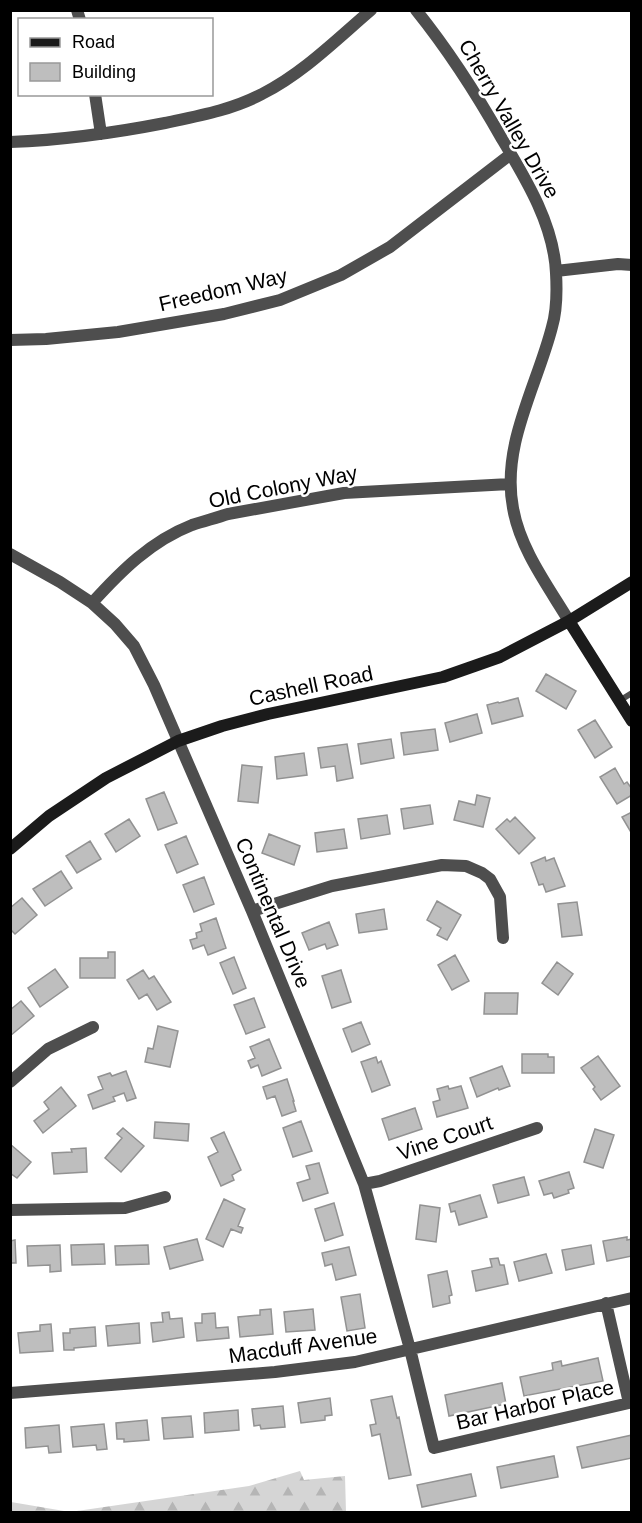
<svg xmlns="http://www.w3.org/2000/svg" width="642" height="1523" viewBox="0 0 642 1523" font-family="Helvetica,sans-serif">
<defs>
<pattern id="forest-firs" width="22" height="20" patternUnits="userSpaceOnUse" patternTransform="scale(1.5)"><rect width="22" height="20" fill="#d5d5d5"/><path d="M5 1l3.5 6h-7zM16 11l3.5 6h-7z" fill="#b5b5b5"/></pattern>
</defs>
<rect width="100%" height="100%" fill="#fff"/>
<path fill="url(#forest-firs)" d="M300 1471 304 1480 345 1476 346 1512H11V1502L70 1512 249 1486Z"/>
<path fill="#bebebe" stroke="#929292" stroke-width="1.5" d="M546 674 576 691 566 709 536 691Z
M518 698 523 716 492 724 487 705 498 702 499 703Z
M477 714 482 733 450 742 445 723Z
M595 720 612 747 595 758 578 730Z
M435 729 438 750 404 755 401 733Z
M391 739 394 758 361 764 358 744Z
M347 744 353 778 337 781 335 766 321 768 318 748Z
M304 753 307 775 277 779 275 757Z
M242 765 262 767 258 803 238 801Z
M615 768 624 784 627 782 632 789V795L617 804 600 777Z
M164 792 177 823 158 830 146 799Z
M477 795 490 798 483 827 454 820 459 801 475 805Z
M430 805 433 824 404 829 401 809Z
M632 812V834L622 817Z
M387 815 390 834 361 839 358 819Z
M515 817 535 838 519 854 496 829 507 819 510 822Z
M129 819 140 836 116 852 105 834Z
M344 829 347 848 317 852 315 833Z
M269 834 300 846 294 865 262 853Z
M186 836 198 864 177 873 165 845Z
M90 841 101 859 77 873 66 856Z
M545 857 546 861 554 858 565 886 546 892 543 884 539 885 531 863Z
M61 871 72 888 45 906 33 889Z
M204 877 214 904 194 912 183 885Z
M22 898 37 915 15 934 10 929V908Z
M437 901 461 915 447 940 437 935 441 928 427 920Z
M577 902 582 935 562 937 558 904Z
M384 909 387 929 359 933 356 914Z
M216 918 226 948 208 955 204 945 193 949 190 940 197 938 196 933 202 931 200 924Z
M329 922 338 945 327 949 325 944 309 950 302 933Z
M108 952H115V978H80V958H108Z
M455 955 469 981 452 990 438 965Z
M234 957 246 988 233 994 220 963Z
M557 962 573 974 558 995 542 983Z
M55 969 68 987 40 1007 28 988Z
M143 970 149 979 154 976 171 1002 157 1010 147 994 139 999 127 980Z
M341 970 351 1002 332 1008 322 976Z
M485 993H518L517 1014H484Z
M254 998 265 1027 246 1034 234 1005Z
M21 1001 34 1016 10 1036V1010Z
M361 1022 370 1044 352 1052 343 1029Z
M158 1026 178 1031 170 1067 145 1062 148 1048 153 1049Z
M269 1039 281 1068 262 1076 258 1065 251 1068 248 1061 255 1058 250 1047Z
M522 1054H548V1057H554V1073H522Z
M598 1056 620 1086 601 1100 593 1089 595 1087 581 1068Z
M376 1057 378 1063 381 1061 390 1085 372 1092 361 1062Z
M502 1066 510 1086 499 1090 498 1088 477 1097 470 1078Z
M126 1071 136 1098 127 1101 124 1093 113 1097 115 1101 93 1109 88 1095 103 1089 98 1077 110 1073 112 1076Z
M287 1079 294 1101H293L296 1111 282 1116 275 1096 267 1099 263 1087Z
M448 1086 449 1089 461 1086 468 1108 437 1117 433 1102 440 1100 437 1089Z
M61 1087 76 1106 43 1133 34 1121 49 1109 44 1102Z
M415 1108 422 1129 389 1140 382 1119Z
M301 1121 312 1151 293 1157 283 1128Z
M155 1122 189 1124 188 1141 154 1138Z
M123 1128 144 1146 121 1172 105 1158 122 1138 117 1134Z
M595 1129 614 1135 603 1168 584 1162Z
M224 1132 241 1170 232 1175 234 1180 221 1186 208 1157 218 1152 211 1138Z
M10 1144 31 1162 17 1178 10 1173Z
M86 1148 87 1172 54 1174 52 1153 72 1152 71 1149Z
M319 1163 328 1193 303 1201 297 1183 310 1179 306 1166Z
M569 1172 574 1188 568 1190 569 1193 554 1198 552 1193 544 1195 539 1181Z
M524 1177 529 1195 498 1203 493 1185Z
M480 1195 487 1217 459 1225 455 1211 451 1212 449 1204Z
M224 1199 245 1209 238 1226 243 1228 241 1233 231 1229 223 1247 206 1239Z
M334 1203 343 1235 325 1241 315 1209Z
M420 1205 440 1208 436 1242 416 1239Z
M627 1237V1240L632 1239V1256L607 1261 603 1241Z
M197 1239 203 1260 170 1269 164 1247Z
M15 1240 16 1263H10V1241Z
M104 1244 105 1264 72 1265 71 1245Z
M60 1245 61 1271 50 1272V1265L28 1266 27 1246Z
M148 1245 149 1264 116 1265 115 1246Z
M591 1245 594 1264 566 1270 562 1250Z
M349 1247 356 1275 336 1280 332 1264 325 1266 322 1253Z
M546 1254 552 1273 519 1281 514 1262Z
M498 1258 500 1265H504L508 1284 476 1291 472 1271 492 1267 490 1259Z
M447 1271 452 1295 449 1296 450 1303 433 1307 428 1275Z
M360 1294 365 1328 347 1331 341 1297Z
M271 1309 273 1334 240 1337 238 1317 260 1315V1310Z
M313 1309 315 1330 286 1332 284 1312Z
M169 1312 170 1319 182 1318 184 1337 153 1342 151 1323 163 1322 162 1313Z
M215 1313 216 1328 228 1327 229 1338 197 1341 195 1323H202V1314Z
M139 1323 140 1343 108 1346 106 1326Z
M51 1324 53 1351 20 1353 18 1333 40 1331V1325Z
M95 1327 96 1346 74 1348V1350H64L63 1333H70V1329Z
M598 1358 603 1381 524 1396 520 1377 553 1370 552 1363 561 1361 562 1366Z
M502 1383 506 1404 449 1416 445 1395Z
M392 1396 397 1418 399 1417 411 1475 389 1479 380 1434 372 1436 370 1425 376 1424 371 1400Z
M330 1398 332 1415 325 1416V1420L301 1423 298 1403Z
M283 1406 285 1427 261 1429 260 1425 254 1426 252 1409Z
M238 1410 239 1430 205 1433 204 1413Z
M191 1416 193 1437 164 1439 162 1418Z
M147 1420 149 1440 124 1442V1439H117L116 1423Z
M104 1424 107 1449 97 1450 96 1445 73 1447 71 1427Z
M59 1425 61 1452 49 1453 48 1446 26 1448 25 1428Z
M632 1435V1458L582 1468 577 1447Z
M554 1456 558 1477 501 1488 497 1467Z
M471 1474 476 1496 422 1507 417 1485Z"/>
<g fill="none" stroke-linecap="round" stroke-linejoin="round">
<path stroke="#4e4e4e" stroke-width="6" d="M619 701 632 693"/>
<path stroke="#4e4e4e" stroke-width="12" d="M77 10 80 20
M416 10C449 51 476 93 502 139 526 179 554 225 556 273 557 290 557 310 552 327 537 386 501 445 513 508 520 549 548 586 569 621
M95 94 101 134
M10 142C63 140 114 133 165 123 198 116 232 110 262 94 302 74 336 40 371 10
M556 271 618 264 632 265
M10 340 46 339 118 332 224 314 280 300 341 275 390 247 511 154
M10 554 60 582 92 603 115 624 134 646 154 685 252 911 364 1184 410 1349 434 1448 629 1403 606 1303
M92 603C121 571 151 541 192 525 204 521 216 518 228 514L344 493 510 484
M252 911 332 886 442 865 466 866 482 873 490 879 500 897 503 938
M10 1082 48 1049 93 1027
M364 1184 380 1181 537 1128
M10 1210 125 1208 165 1197
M10 1393 275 1372 355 1362 632 1298"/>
<path stroke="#1b1b1b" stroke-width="12" d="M569 621 632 721
M10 849 49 816 106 778 178 741 222 726 268 714 443 677 500 657 569 621 632 582"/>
</g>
<g text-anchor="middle" stroke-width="5" stroke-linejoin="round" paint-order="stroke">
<g font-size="21" fill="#000" stroke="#fff">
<text transform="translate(509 119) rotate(60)" y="7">Cherry Valley Drive</text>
<text transform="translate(223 290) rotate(-13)" y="7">Freedom Way</text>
<text transform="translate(283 487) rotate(-11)" y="7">Old Colony Way</text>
<text transform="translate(311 686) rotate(-12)" y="7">Cashell Road</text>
<text transform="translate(273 913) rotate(67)" y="7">Continental Drive</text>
<text transform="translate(445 1138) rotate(-19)" y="7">Vine Court</text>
<text transform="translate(303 1346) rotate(-8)" y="7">Macduff Avenue</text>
<text transform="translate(535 1405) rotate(-13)" y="7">Bar Harbor Place</text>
</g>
</g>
<rect width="642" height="1523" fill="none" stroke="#000000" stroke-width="24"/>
<rect x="18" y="18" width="195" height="78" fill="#ffffff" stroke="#999999" stroke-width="1.5"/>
<rect x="30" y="38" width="30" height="9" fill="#1b1b1b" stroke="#999999" stroke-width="1.5"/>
<text x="72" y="48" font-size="18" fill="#000000">Road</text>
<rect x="30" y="63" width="30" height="18" fill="#bebebe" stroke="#999999" stroke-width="1.5"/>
<text x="72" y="78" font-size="18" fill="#000000">Building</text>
</svg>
